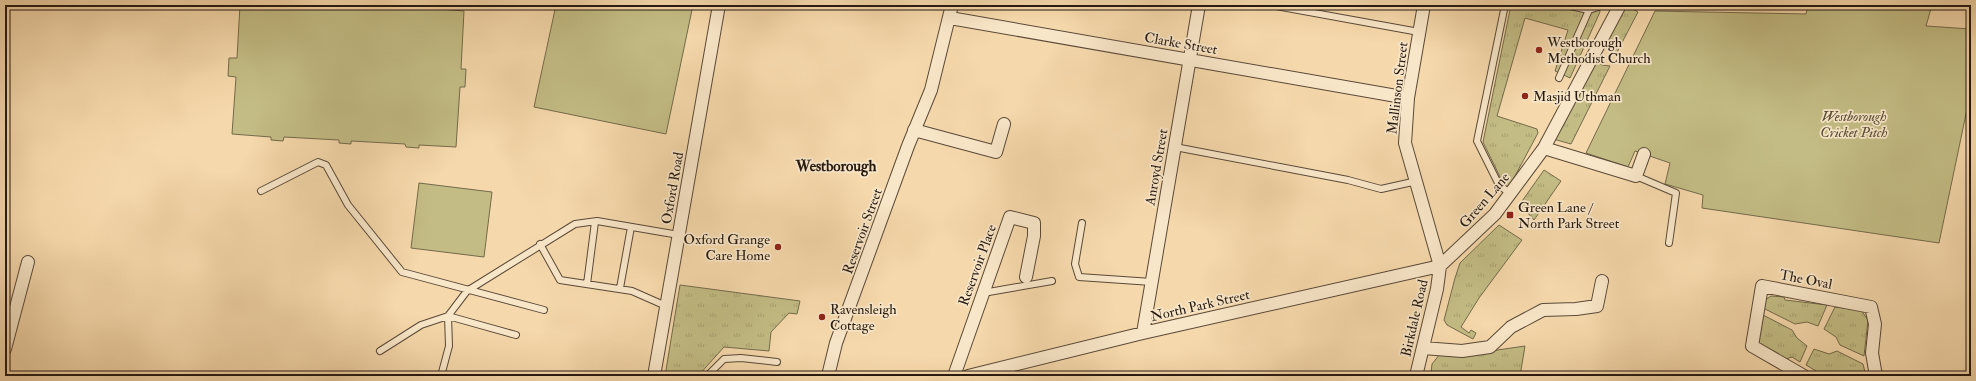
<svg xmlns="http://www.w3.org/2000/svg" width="1976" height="381" viewBox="0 0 1976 381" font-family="'IM FELL Double Pica',serif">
<defs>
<pattern id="grass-tufts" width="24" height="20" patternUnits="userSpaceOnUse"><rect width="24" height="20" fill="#c3bc84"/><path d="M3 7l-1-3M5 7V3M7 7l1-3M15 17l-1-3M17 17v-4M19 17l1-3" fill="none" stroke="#a7a171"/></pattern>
</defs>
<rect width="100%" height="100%" fill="#f5d8ab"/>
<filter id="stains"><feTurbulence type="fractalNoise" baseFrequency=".005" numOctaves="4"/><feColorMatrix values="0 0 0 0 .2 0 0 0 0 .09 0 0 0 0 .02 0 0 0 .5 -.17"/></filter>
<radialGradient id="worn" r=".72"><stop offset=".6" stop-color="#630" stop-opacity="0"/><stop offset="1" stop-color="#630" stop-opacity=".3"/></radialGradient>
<path fill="url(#grass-tufts)" stroke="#746a4a" d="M1511 5H1597L1600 12 1570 78 1555 71 1568 30 1525 18 1497 116 1537 129 1538 133 1508 189 1502 181 1483 142Z
M1626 5 1638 12 1615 56 1611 47 1603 43Z
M1594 59 1602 65 1610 66 1571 144 1553 139Z
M1544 170 1561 181 1534 220 1520 204Z
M1499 225 1522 240 1479 298 1461 327 1469 333 1471 330 1476 333 1473 339 1447 325 1444 320 1455 278 1460 263Z
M680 285 800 301 797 314 789 313 771 332 769 351 724 347 698 376H665Z
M1771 296 1784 297 1785 300 1827 305 1818 326 1807 322 1795 324 1763 308 1765 300Z
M1835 307 1861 310 1868 320 1864 356 1840 345 1836 337 1824 329Z
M1763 315 1792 330 1797 338 1807 346 1800 362 1792 357 1786 359 1760 344 1756 340Z
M1525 346 1520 376H1446L1431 373 1432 364 1440 354 1463 355Z
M1814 349 1829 354 1837 351 1863 364 1866 376H1818L1816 371 1806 365Z"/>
<path fill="#c3bc84" stroke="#746a4a" d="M240 5H364L411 8V5H426V8L464 11 461 69H466L465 87H460L456 147 419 145V148L406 147 405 144 351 141V144L339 143V140L284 137 283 141 271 140V137L232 134 236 77 228 76 229 58H237Z
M556 5H693L666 134 534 107Z
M1808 5H1932L1926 26 1971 29V90L1939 243 1702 208 1703 195 1665 184 1670 163 1635 151 1628 167 1586 153 1655 11 1806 14Z
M419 183 492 192 484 257 411 248Z"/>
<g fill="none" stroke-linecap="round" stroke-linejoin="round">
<defs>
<path id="service" d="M1270 5 1419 32
M1505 5 1477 141 1499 185 1512 195
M1565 5 1589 10
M1559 78 1589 10 1604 5
M1175 147 1348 180 1381 189 1417 181
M1636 176 1676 193 1669 243
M261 191 318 162 326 165 348 205 402 272 544 310
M1082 223 1075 264 1079 277 1152 282
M540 244 560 280 632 291 666 306
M587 284 595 222
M620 288 631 227
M983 293 1052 281
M380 351 421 325 448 316 467 291 575 224 597 221 679 235
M441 376 449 346 448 316 516 335
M707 376 724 359 741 358 777 362"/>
<path id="minor" d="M950 18 1408 98
M914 130 996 152 1004 124
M1544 148 1636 176 1644 154
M1143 333 1199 5
M1423 348 1462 351 1490 347 1511 327 1543 310 1576 309 1597 306 1602 281
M5 349 28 262
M654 376 719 5
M828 376 836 343 908 146 931 90 952 5
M954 376 1010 217 1034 223V236L1026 277
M968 376 1143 333 1440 266 1495 214 1544 148 1620 5
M1416 376 1437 289 1440 266 1405 143 1408 98 1424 5
M1804 376 1752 346 1762 286 1871 307 1875 324 1872 353 1876 376"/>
</defs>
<use href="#service" stroke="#5a4938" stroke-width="8"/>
<use href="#minor" stroke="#5a4938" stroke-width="14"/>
<use href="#service" stroke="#f8e6c8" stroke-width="6"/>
<use href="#minor" stroke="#f8e6c8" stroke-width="12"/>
</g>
<g fill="#8f2418" stroke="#f8e6c8" stroke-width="1.5">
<circle cx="1539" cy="50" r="4"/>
<circle cx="1525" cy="96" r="4"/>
<rect x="1506" y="211" width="8" height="8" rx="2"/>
<circle cx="778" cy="247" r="4"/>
<circle cx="822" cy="317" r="4"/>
</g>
<g text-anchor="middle" stroke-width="3.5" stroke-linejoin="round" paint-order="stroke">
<g font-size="14" fill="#261911" stroke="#f8e6c8" text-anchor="start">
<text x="1547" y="47">Westborough<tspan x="1547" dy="16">Methodist Church</tspan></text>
<text x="1533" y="101">Masjid Uthman</text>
<text x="1518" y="212">Green Lane /<tspan x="1518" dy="16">North Park Street</tspan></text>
<text x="770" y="244" text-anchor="end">Oxford Grange<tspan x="770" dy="16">Care Home</tspan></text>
<text x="830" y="314">Ravensleigh<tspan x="830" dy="16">Cottage</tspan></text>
</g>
<g font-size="14" fill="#261911" stroke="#f8e6c8">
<text transform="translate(1181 43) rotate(10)" y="5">Clarke Street</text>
<text transform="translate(1397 88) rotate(-83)" y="5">Mallinson Street</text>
<text transform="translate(1156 167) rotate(-80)" y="5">Anroyd Street</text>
<text transform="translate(672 188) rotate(-80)" y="5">Oxford Road</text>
<text transform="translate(1484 200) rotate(-49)" y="5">Green Lane</text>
<text transform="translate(862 231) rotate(-70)" y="5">Reservoir Street</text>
<text transform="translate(977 265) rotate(-70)" y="5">Reservoir Place</text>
<text transform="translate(1806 279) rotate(11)" y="5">The Oval</text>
<text transform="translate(1200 305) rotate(-13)" y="5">North Park Street</text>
<text transform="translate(1414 318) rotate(-77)" y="5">Birkdale Road</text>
</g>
<g font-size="14" font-style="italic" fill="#554a34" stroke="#f8e6c8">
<text x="1854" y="121">Westborough<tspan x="1854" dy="16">Cricket Pitch</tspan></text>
</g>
<g font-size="15" font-weight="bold" fill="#261911" stroke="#f8e6c8">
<text x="836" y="171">Westborough</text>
</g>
</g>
<rect width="1976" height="381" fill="none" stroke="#f5d8ab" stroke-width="20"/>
<rect x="6" y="6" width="1964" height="369" fill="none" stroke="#261911" stroke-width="2"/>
<rect x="10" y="10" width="1956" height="361" fill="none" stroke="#261911"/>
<rect width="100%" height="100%" filter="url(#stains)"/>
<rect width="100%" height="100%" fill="url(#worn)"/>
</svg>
